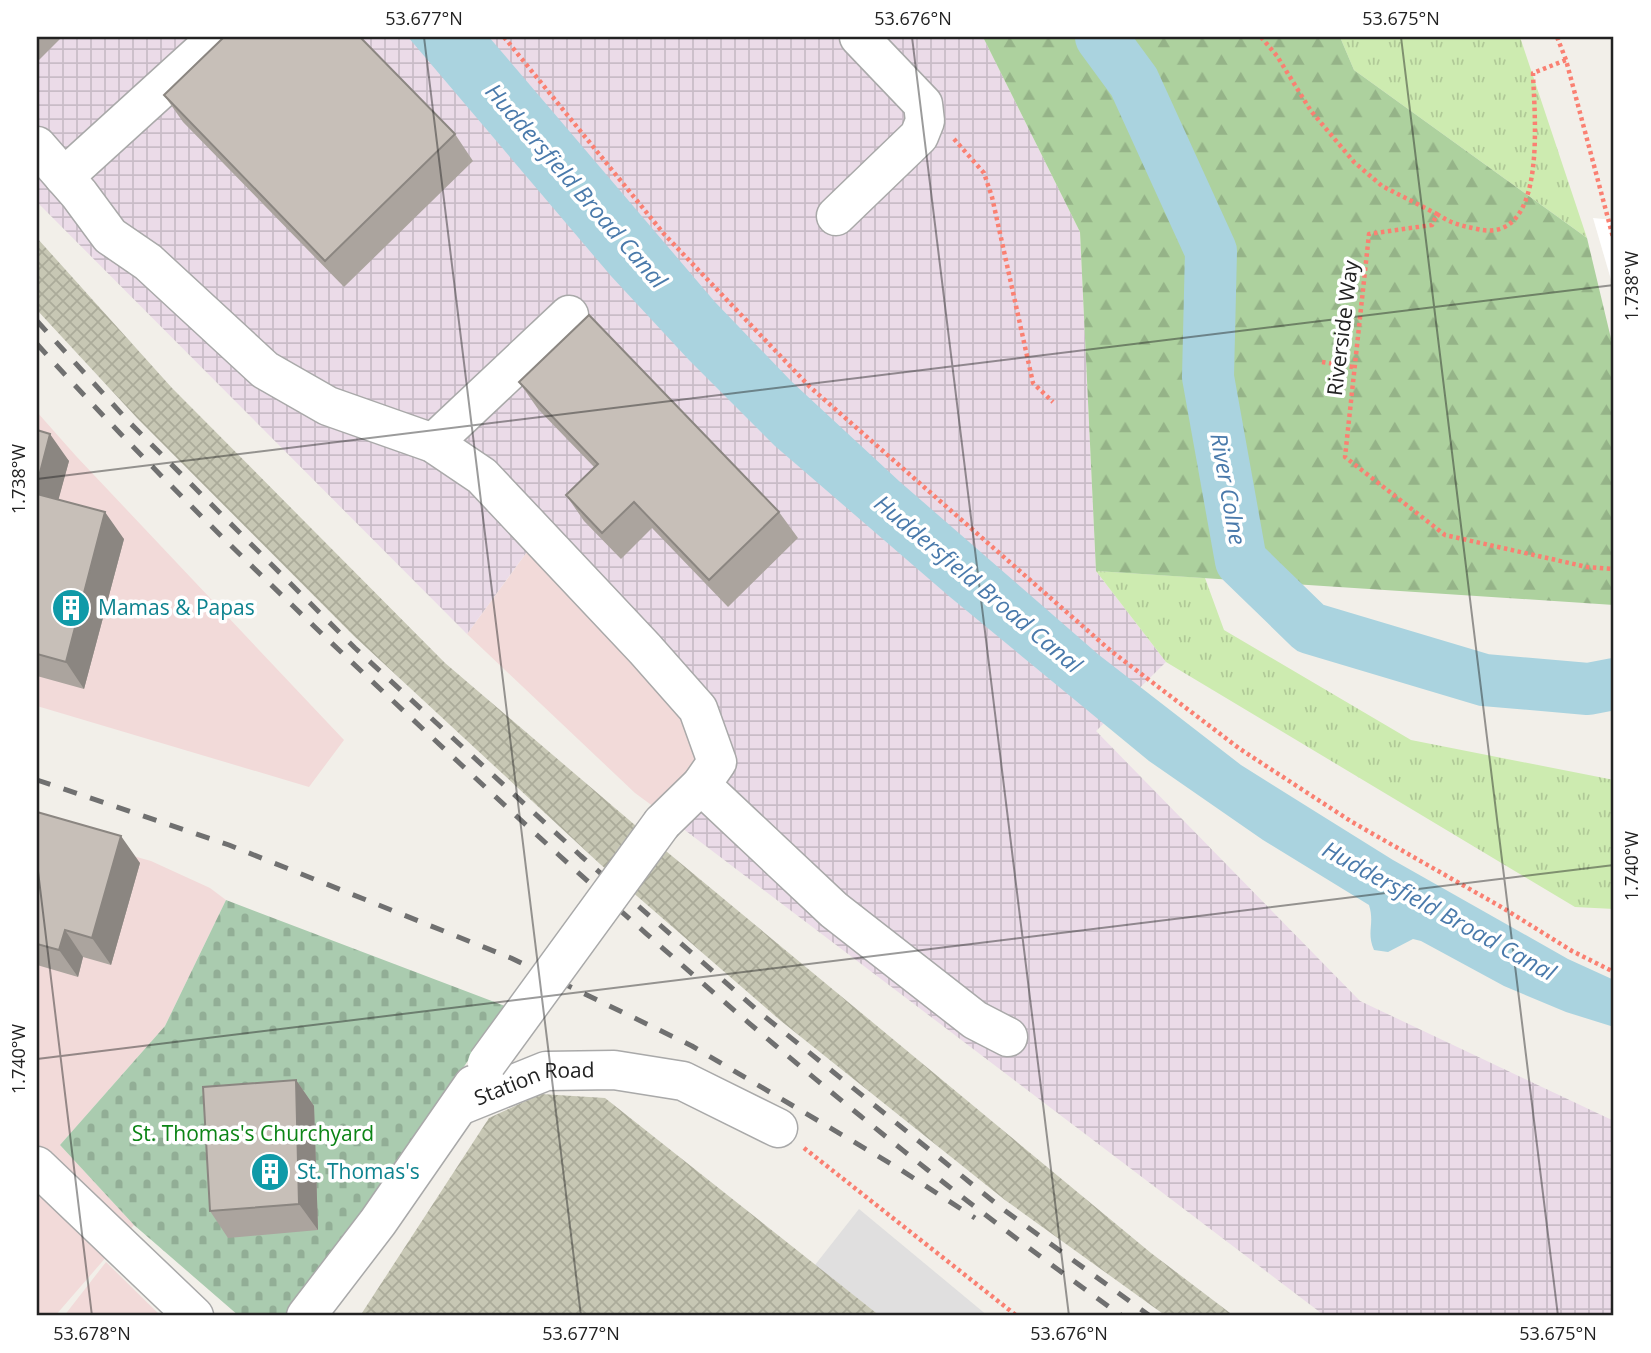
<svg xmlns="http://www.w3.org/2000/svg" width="1651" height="1353" viewBox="0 0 1651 1353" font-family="'Open Sans',sans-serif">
<defs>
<pattern id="industrial-grid" width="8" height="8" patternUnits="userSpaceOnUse" patternTransform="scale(1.75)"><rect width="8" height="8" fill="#ebdbe8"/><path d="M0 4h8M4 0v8" fill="none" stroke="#c9bcc7"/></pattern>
<pattern id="construction-cross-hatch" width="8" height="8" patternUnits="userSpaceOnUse" patternTransform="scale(1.75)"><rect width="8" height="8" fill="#c7c7b4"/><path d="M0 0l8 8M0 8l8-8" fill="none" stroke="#abab9a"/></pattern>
<pattern id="grass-tufts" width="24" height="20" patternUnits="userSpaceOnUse" patternTransform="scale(1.75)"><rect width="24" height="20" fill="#cdebb0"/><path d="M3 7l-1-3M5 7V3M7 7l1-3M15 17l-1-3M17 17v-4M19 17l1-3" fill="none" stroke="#b0c997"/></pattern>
<pattern id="forest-firs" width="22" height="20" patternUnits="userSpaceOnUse" patternTransform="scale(1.75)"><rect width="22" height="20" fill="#add19e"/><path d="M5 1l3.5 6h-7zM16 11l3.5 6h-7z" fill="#95b388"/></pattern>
<pattern id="cemetery-stones" width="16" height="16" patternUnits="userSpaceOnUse" patternTransform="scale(1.75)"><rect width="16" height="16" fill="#aacbaf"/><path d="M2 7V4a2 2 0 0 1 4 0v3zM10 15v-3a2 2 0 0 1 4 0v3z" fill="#92ae96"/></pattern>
</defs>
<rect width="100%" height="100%" fill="#f2efe9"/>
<path fill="#e0dfdf" d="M859 1209 988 1316H880L815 1265Z"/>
<path fill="#f2dad9" d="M37 412 76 456 344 740 309 787 37 706Z
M535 541 693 714 705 762 665 815 635 793 467 634Z
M37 829 151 861 210 888 226 900 165 1026 60 1145 134 1225 55 1316H37Z
M106 1262 161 1316H64Z"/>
<path fill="url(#industrial-grid)" d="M37 37H983L1080 232 1096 571 1166 662 1096 731 1360 1001 1614 1121V1316H1325L665 815 705 762 693 714 534 542 467 634 37 202Z"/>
<path fill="url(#construction-cross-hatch)" d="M37 238 172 388 445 663 649 837 1151 1253 1234 1316H1166L1005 1200 781 1021 600 864 354 636 137 418 37 310Z
M541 1094 605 1098 880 1316H360L489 1118Z"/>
<path fill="url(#grass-tufts)" d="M1340 37H1520L1587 238 1354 70Z
M1096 571 1205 578 1224 630 1411 740 1614 780V909L1575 907 1166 662Z"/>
<path fill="url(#forest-firs)" d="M983 37H1340L1354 70 1587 238 1614 351V605L1096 571 1080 232Z"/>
<path fill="url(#cemetery-stones)" d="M226 900 505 1006 295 1316H239L134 1225 60 1145 165 1026Z"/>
<path fill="#aad3df" d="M408 37H489L715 302 791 381 899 481 1099 655 1241 765 1324 817 1393 860 1568 959 1614 980V1027L1566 1012 1504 986 1421 941 1413 939 1388 952 1374 950C1366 932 1375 924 1369 905L1263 840 1149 761 950 597 775 446 689 360 611 276Z"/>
<path fill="#fff" d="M1593 218 1614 220V290Z"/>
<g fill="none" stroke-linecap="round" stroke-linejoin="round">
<path stroke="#aad3df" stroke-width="52" d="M1101 37 1134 82 1211 251 1208 377 1241 561 1310 628 1484 680 1588 689 1614 684"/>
<defs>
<g id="minor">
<path d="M37 146 79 194 110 236 148 262 265 370 328 406 433 443 482 476 645 649 698 709 717 762 701 785 662 823"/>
<path d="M64 177 218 37"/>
<path d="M836 216 919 136 925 121 923 104 859 37"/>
<path d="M433 443 569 315"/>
<path d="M701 785 834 910 975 1020 1008 1037"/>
<path id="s1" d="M459 1106 546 1071 614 1070 683 1081 778 1128"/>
<path d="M37 1166 194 1316"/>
<path d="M306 1316 378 1222 473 1085"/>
</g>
</defs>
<use href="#minor" stroke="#a9a9a9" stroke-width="41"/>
<path stroke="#fa8072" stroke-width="4.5" stroke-dasharray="3.5 3.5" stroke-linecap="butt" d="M504 37 664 234 810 387 1111 651 1240 749 1352 822 1503 908 1572 951 1614 972
M1261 37 1277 56 1311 111 1354 162 1382 186 1437 214 1432 225 1369 234 1345 457 1445 535 1587 567 1614 569
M1557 37 1566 60 1614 241
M954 139 984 173 992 197 1033 383 1053 402
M1437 214C1450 223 1462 226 1477 229 1549 246 1534 113 1533 73L1566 60
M1322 362 1353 367
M804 1148 1017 1316"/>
<use href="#minor" stroke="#fff" stroke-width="38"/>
<path stroke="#707070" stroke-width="5" stroke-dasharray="14 14" stroke-linecap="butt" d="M37 321 131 424 355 648 581 856 764 1016 1004 1210 1150 1316
M37 344C168 489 310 624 453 757 665 956 885 1147 1122 1316
M37 780 229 845 511 958 692 1046 898 1168 975 1218"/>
<defs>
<path id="minor-bridge" d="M487 1063 662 823"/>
</defs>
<use href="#minor-bridge" stroke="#a9a9a9" stroke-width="41" stroke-linecap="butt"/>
<use href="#minor-bridge" stroke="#fff" stroke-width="38"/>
</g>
<path fill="#aba49e" d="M37 37H62L37 62Z
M164 95 455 134 473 161 344 287 183 122Z
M519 382 779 512 798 538 728 607 652 528 621 559 584 521 566 495 594 467 538 409Z
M37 430 69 461 58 500 124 539 84 689 37 676Z
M37 812 140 863 111 965 83 957 78 977 37 965Z
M296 1080 314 1106 318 1230 228 1238 210 1211Z"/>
<path fill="#8b8681" d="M50 434 69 461 53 520 37 497V484Z
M105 512 124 539 84 689 66 662Z
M121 836 140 863 111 965 92 938Z
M65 930 83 957 78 977 59 950Z
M296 1080 314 1106 318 1230 299 1204Z"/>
<path fill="#c7bfb8" stroke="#8b8681" stroke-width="2" d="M224 37H360L455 134 325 261 164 95Z
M589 315 779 512 709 580 634 502 602 533 566 495 598 464 519 382Z
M37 430 50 434 37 484Z
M37 494 105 512 66 662 37 654Z
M37 812 121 836 92 938 65 930 59 950 37 944Z
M296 1080 299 1204 210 1211 203 1087Z"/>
<path fill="none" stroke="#222" stroke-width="2" stroke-opacity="0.45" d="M424 37 581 1316M912 37 1069 1316M1401 37 1558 1316M37 479 1614 285M37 863 92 1316M37 1059 1614 865"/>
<defs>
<symbol id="building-disc" viewBox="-11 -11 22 22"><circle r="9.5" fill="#0f9aa8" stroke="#fff"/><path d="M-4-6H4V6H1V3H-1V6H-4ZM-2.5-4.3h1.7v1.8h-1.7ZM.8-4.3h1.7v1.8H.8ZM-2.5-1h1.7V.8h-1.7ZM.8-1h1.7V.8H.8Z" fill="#fff"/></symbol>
</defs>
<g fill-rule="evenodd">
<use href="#building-disc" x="49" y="586" width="44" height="44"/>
<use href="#building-disc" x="248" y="1150" width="44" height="44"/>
</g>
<g text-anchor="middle" stroke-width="7" stroke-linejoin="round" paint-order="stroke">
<g font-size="21" fill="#222" stroke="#fff">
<text transform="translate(1343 328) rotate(-83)" y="7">Riverside Way</text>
<text dy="7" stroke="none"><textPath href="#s1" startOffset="80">Station Road</textPath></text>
</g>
<g font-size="21" fill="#0d838f" stroke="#fff" text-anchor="start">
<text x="98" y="615">Mamas &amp; Papas</text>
<text x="297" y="1179">St. Thomas's</text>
</g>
<g font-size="21" fill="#0c8416" stroke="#fff">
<text x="253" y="1141">St. Thomas's Churchyard</text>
</g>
<g font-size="23" font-style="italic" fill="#4a7aab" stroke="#fff">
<text transform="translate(576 186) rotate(49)" y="8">Huddersfield Broad Canal</text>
<text transform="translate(1228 489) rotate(80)" y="8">River Colne</text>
<text transform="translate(978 584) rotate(40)" y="8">Huddersfield Broad Canal</text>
<text transform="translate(1439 911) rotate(29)" y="8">Huddersfield Broad Canal</text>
</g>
</g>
<rect width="1651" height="1353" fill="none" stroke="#ffffff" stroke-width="77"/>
<rect x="38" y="38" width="1574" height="1276" fill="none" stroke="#222" stroke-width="2.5"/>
<g font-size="18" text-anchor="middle" fill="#222">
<text x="424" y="25">53.677°N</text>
<text x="913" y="25">53.676°N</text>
<text x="1401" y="25">53.675°N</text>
<text transform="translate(1632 286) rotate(-90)" y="6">1.738°W</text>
<text transform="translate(19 479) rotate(-90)" y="6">1.738°W</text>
<text transform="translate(1632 866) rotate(-90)" y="6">1.740°W</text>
<text transform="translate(19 1059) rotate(-90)" y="6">1.740°W</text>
<text x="92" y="1340">53.678°N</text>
<text x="581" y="1340">53.677°N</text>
<text x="1069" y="1340">53.676°N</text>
<text x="1558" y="1340">53.675°N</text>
</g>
</svg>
